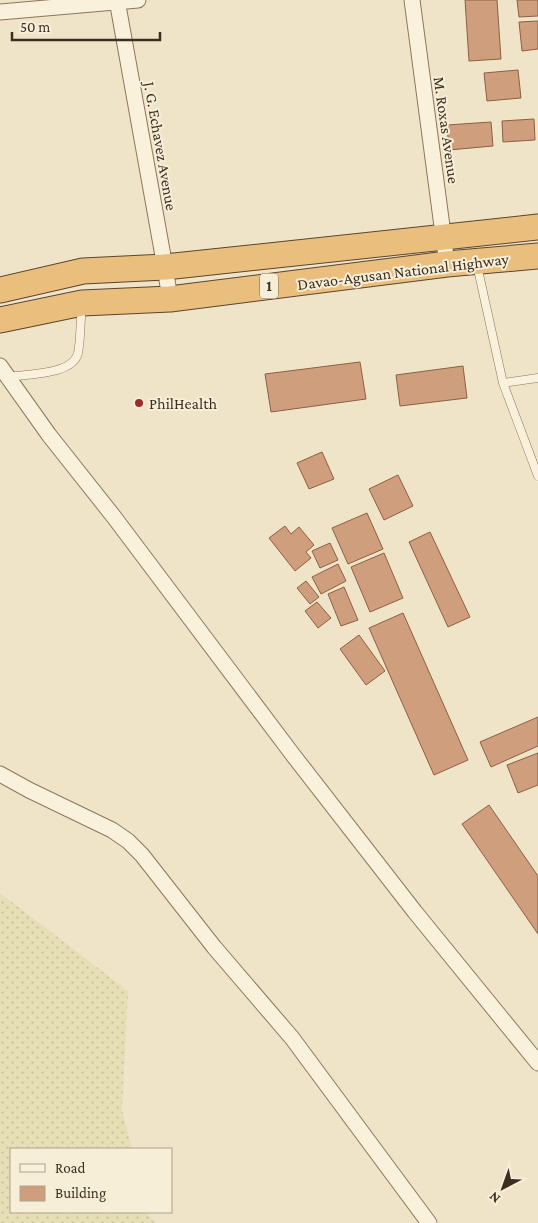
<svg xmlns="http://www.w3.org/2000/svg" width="538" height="1223" viewBox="0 0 538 1223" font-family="'Crimson Pro',serif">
<defs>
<pattern id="farmland-dots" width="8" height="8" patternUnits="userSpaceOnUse" patternTransform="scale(1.25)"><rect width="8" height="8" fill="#e6deb5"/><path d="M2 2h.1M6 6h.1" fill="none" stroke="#c6bf9b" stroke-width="1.8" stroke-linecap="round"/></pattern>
</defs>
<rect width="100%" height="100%" fill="#f0e4c8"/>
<path fill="url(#farmland-dots)" d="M0 893 128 991 122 1110 132 1149H11V1212H148L149 1216 157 1223H0Z"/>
<path fill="#cf9f7d" stroke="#8d5f41" d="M465 0H497L501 59 469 61Z
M517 0H538V16L519 17Z
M538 21V49L522 51 519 22Z
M518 70 521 98 487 101 484 73Z
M534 119 535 140 503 142 502 121Z
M491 122 493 146 449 150 447 125Z
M360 362 366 399 271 412 265 374Z
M463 366 467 398 400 406 396 375Z
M322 452 334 479 309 489 297 463Z
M398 475 413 506 384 520 369 489Z
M367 513 383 549 348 564 332 528Z
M285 526 291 534 299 527 314 545 306 552 311 558 295 571 269 538Z
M430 532 470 617 448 627 409 542Z
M330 543 338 560 320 568 312 551Z
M384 553 403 598 370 612 351 567Z
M338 564 346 581 321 594 312 577Z
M306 581 319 597 310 604 297 588Z
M344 587 358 620 341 626 328 594Z
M317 602 331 618 318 628 305 611Z
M403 613 468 760 434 775 369 628Z
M359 635 385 671 366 685 340 649Z
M538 717V746L491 767 480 742Z
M538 753V785L518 793 507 765Z
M489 805 538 876V934L462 824Z"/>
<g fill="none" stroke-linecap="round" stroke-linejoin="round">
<defs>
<path id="service" d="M477 265 503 383 538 476
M8 377C27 374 73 375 78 353 81 338 80 321 82 306
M503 383 538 378"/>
<path id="minor" d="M117 0 165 267 170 299
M412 0 447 264
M0 12 138 0
M0 366 49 435 114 517 293 755 415 912 538 1063
M0 774 29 790 112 830 128 841 142 855 214 947 292 1038 429 1223"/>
<path id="trunk" d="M0 290 83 271 165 267 538 227
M0 320 82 303 170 299 447 264 538 256"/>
</defs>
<use href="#service" stroke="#8d765c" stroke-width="9"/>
<use href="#minor" stroke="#8d765c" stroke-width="17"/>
<use href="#trunk" stroke="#5b4430" stroke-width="27"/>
<use href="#service" stroke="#faf1dc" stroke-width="8"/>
<use href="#minor" stroke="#faf1dc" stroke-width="15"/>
<use href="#trunk" stroke="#eabe7c" stroke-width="25"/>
</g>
<circle fill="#9e2a2b" stroke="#f7eed8" stroke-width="2" cx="139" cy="403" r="5"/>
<g text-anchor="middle" stroke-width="4" stroke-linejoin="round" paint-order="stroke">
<rect fill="#f7eed8" stroke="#756857" stroke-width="1" x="260" y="273.5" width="18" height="25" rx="4"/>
<g font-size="15" font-weight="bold" fill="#3d2e20">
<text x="269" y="291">1</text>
</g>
<g font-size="16" fill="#3d2e20" stroke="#f7eed8">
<text transform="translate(447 130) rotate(82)" y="6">M. Roxas Avenue</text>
<text transform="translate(161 146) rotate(80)" y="6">J. G. Echavez Avenue</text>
<text transform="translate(403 271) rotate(-7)" y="6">Davao-Agusan National Highway</text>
</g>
<g font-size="16" fill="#3d2e20" stroke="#f7eed8" text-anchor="start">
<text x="149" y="409">PhilHealth</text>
</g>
</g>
<rect x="10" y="1148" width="162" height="65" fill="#f7eed8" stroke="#ada18e"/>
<rect x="20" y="1164" width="25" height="8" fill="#faf1dc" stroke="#ada18e"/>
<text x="55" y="1173" font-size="15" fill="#3d2e20">Road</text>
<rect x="20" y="1186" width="25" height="15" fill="#cf9f7d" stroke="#ada18e"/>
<text x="55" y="1198" font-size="15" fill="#3d2e20">Building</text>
<g transform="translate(503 1188) rotate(221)" stroke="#f7eed8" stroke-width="4" paint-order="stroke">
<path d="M0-4L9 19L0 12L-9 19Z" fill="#3d2e20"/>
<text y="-8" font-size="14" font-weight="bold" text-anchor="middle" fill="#3d2e20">N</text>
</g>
<path d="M12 32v8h148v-8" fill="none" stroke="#3d2e20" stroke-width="2.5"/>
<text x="20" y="32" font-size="15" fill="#3d2e20" stroke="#f7eed8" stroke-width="4" paint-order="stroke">50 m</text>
</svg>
